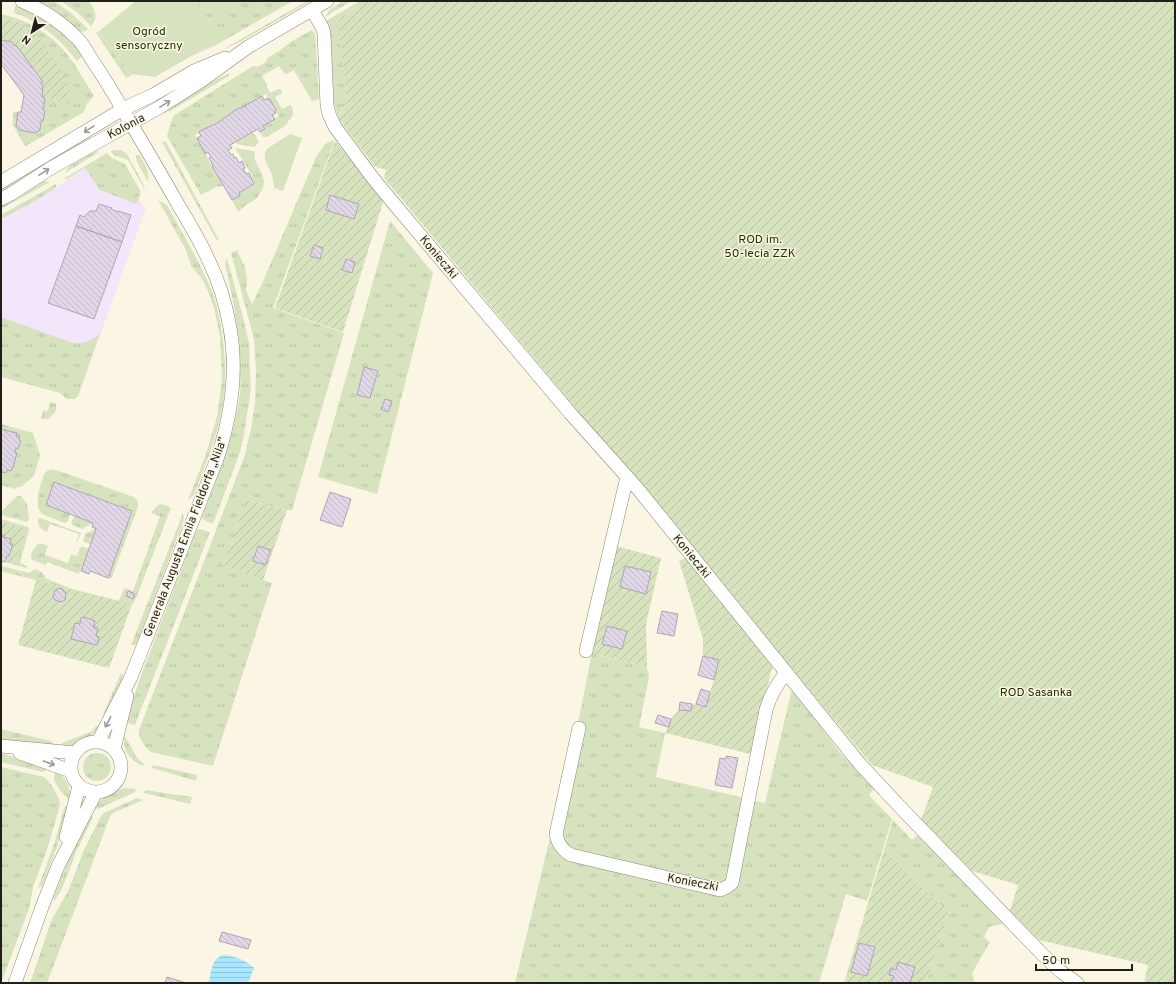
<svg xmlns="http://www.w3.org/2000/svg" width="1176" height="984" viewBox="0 0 1176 984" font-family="Overpass,sans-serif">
<defs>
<pattern id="grass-tufts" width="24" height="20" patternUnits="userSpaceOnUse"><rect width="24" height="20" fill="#d7e3be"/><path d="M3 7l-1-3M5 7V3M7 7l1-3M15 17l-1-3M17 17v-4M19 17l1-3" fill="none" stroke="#b8c2a3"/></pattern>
<pattern id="garden-furrows" width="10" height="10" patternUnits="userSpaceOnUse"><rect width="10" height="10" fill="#d7e3be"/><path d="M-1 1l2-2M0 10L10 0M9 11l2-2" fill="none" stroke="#b8c2a3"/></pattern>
<pattern id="water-rules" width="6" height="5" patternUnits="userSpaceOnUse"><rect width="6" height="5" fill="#a8e7fe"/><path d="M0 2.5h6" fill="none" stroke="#90c6d9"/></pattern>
<pattern id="building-back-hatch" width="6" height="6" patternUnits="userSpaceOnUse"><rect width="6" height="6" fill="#e1d7e7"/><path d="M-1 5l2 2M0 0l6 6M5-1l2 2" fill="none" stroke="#c1b8c6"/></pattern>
</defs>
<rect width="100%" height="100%" fill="#fbf6e4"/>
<path fill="#f4e6fa" d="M86 168H122L144 208H146L78 397 1 376V218L68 180Z"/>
<path fill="url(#grass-tufts)" d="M37 1H54L70 12 88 29 85 31 79 32Z
M61 1H89C95 10 99 17 91 26L79 14Z
M196 1H293L216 45 192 56 221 39Z
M307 1H311L238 43 222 50Z
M343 1H352L326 16 329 10Z
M360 1H369L341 17 339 22 347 101 338 117 334 104 329 33 326 21Z
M17 5C38 13 73 36 82 56L77 61C61 40 40 21 14 13L15 6Z
M1 14C26 19 51 34 67 54 77 67 85 82 94 96L87 104 84 112 26 146H25L13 125V112H18L16 126 19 130 35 133 40 130 41 121H43L45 111 43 110 45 98 68 103 70 92 16 21 1 17Z
M312 30 315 33 319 99 312 101 294 70 287 74 284 73 279 66 262 76 267 84 266 85 270 93 278 89H281L282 93 275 97 282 109 290 105C293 107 293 112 293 115L285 126 267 137H263L260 132 264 129 263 126 279 116 266 94 195 135 223 186 216 187 201 195 167 136 173 116 253 66 258 67 266 62 267 58 279 51 292 41Z
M98 32 130 74 132 75 126 78 96 33Z
M229 73V76L169 112 168 110 203 86Z
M253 132 259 142 255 147 237 144 235 142Z
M88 135 90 138 23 178 1 194V188Z
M335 139 273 308 344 333 292 510H287L246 500 223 565 272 583 213 766 151 752C145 748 138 738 139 730L245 455 251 429 255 402 256 372 254 339 231 253 237 250 245 267 247 280 246 290 252 304 261 286 316 157 325 144Z
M164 141 166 142 220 242 216 239 162 142Z
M235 148 254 151 255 160 262 174 264 181 263 188 257 198 246 205 239 211 237 210 232 200 240 196 239 193 254 184 251 174Z
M98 150 97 153 65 173 69 166Z
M115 150H121L127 154 145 187 144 188 128 160 114 155 111 151Z
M107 153 112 158 125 164 141 192 136 204 100 190 85 168 66 180 65 178Z
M139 155C145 164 150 171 148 182L136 160V156Z
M43 181 50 182 1 209V205Z
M56 184V187L53 190 24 207 1 219V215Z
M158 200 167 205C182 233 199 260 211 289 218 306 221 324 223 342 225 357 226 373 225 388 222 425 207 461 194 495L188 500 205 457 217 417 222 379 220 336 215 312 209 293 202 279 191 266 186 250Z
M390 221 433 273 377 494 318 477Z
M227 258 243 317 249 343 251 390 243 440 239 455 213 524 205 521 202 517C218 476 234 437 240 394 241 387 240 380 240 373 241 335 233 300 225 264Z
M1 317 73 343C85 344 92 341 100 333L78 396 75 399H67L60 393 1 377Z
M50 402 56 404C58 411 53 415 48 419H41L43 410 48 411Z
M1 424 33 433 40 455 34 476 21 487H17L15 489 1 485V472L6 473 7 470 11 471 12 468H13L17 453 15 452 16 448H19L20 441 19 440 20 437 16 436V433L1 429Z
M53 469 134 497 138 502V507L111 579 108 578 132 511 55 482 46 505 70 514 68 521 65 523C58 520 42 516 39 510 35 503 41 480 45 473 47 470 50 470 53 469Z
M17 496H21L27 504 29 520 27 522 1 515V512Z
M160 504 165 505 171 508 134 603 132 604 119 601 124 588 133 591 160 516 151 513 156 507Z
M183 513 184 520 137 643 135 645H131Z
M74 516 93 523 82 529 73 525 71 523Z
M40 518 81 533 77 543H76L79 534 50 524 47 532C40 530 38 526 38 519Z
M1 519 28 527 29 530 20 563 27 566 26 568 16 565 25 528 1 522Z
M96 529 90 544 84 542 83 541 86 533Z
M199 529 210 532 135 725H134L126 722 139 681 196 531Z
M38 544H43L48 546 45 555 68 563 71 554 77 556 80 548 82 546 89 549 79 574 47 562 46 565 32 560C29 554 34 548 38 544Z
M1 566 29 573 35 569 42 572 45 578 77 591 1 571Z
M592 653 647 667 649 677 639 727 665 733 656 777 765 803 792 689 839 751 874 789 869 795 892 819 867 901 846 894 819 983H515L580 713Z
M121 673 123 674C123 683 110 706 106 714H103Z
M96 726 100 727C94 734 89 736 82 740 74 743 70 748 61 747L62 743 91 732Z
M1 729 51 741 53 743 52 746 1 740Z
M124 736C132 743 133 758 143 763L144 766C129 761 123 751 124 736Z
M1 753 47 768 45 771 43 772 1 762Z
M83 767a14 14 0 1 1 28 0a14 14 0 1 1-28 0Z
M154 765 197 775 196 781 152 768V766Z
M1 767 44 777C50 781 60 797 60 805L48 847 33 887 29 909 1 983Z
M55 771C66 777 71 786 70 799 64 796 54 784 54 777 54 776 55 772 55 771Z
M125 788 136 789 135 792 98 809 94 807C102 797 113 792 125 788Z
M145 790 192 797 190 804 144 793Z
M137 798 143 800 111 814 47 983H30L52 919 68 891 84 850 101 816 104 813Z
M66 806 68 807 57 847 42 886 38 888 55 841 64 808Z
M90 815 92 816 93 818 77 850 62 889 55 900 53 899 74 846Z
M893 820 912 840 919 834 1003 924 989 927 984 937 990 942 972 973 975 983H926L949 913 884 850Z"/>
<path fill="#d7e3be" d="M136 1H196L221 39 155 77 130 74 98 32Z
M213 1H239L219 12Z
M290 134 302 138 283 191 274 188C274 184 273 179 272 175 269 166 260 157 268 148Z"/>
<path fill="url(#garden-furrows)" d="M369 1H1175V983H1144L1148 965 1039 940 1010 911 1018 885 972 871 921 820 933 787 872 765 384 178 386 170 374 166 338 118 347 101 338 23 341 17Z
M1 17 16 21 35 31 63 74 70 92 69 104 42 97 43 87 41 83 42 82 16 45 14 46 12 42 1 40Z
M335 141 384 199 343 332 275 308Z
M246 500 287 510 263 580 223 565Z
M1 522 26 528 16 565 5 562 7 556H9L12 544H10L11 539 3 537 4 535 1 534Z
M615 546 661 558 646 624 647 667 592 653Z
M685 558 773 665 750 754 665 733 671 719 679 710 691 711 692 704 706 707 719 660 703 656V639L679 561Z
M36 580 132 604 109 668 18 645Z
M884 850 949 913 926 983H844Z"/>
<path fill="url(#water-rules)" d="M222 955C232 954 247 961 254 968L248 983H209C211 972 211 961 222 955Z"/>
<path fill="url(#building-back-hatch)" stroke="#aea5b4" d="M1 37V40L12 42 14 46 16 45 43 82 41 83 43 87 42 97 45 98 43 110 45 111 43 121H41L40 130 35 133 19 130 16 126 18 112H21L24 95 1 64Z
M262 96 264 100 268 98 269 100 270 99 276 110 275 111 276 113 272 115 275 119 263 126 265 129 260 132 258 129 230 145 232 148 228 150 231 155 233 154 234 158 236 157 239 163 242 161 245 168 243 169 246 174 248 173H249L254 184 239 193 240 196 232 200 212 166 213 165 209 158 211 157 208 152 205 154 197 138 201 136 199 132 200 131 217 123 237 109 246 106H244Z
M330 195 359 204 354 219 326 210Z
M99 204 112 208 111 209 118 212V211L131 215 122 242 76 226 80 215 84 217 90 211H96Z
M76 226 122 242 94 319 48 303Z
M314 245 323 248 320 259 310 256Z
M346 259 355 262 352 273 342 270Z
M364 367 378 371 370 398 357 395Z
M385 399 392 401 388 412 381 409Z
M1 429 17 433 16 436 20 437 19 440 21 441 18 449 16 448 15 452 17 453 13 468H12L11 471 7 470 6 473 1 472Z
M54 482 132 511 108 578 90 571 89 574 81 571 96 529 92 527 93 523 46 505Z
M330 492 351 499 342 527 320 520Z
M1 534 4 535 3 537 11 539 10 544H13L9 556H7L5 562 1 561Z
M258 546 271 550 265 565 253 561Z
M625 566 651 572 646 594 620 587Z
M60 588 62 589 66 593 65 600 61 602 55 600 53 597 55 590Z
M128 591 135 594 133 599 126 596Z
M662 611 678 614 674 636 657 633Z
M84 617 95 621 93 627 98 628 96 636 99 637 97 645 71 639 75 623 80 624 81 618Z
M607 626 627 631 622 649 602 644Z
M703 656 719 660 714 680 698 675Z
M701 689 710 692 706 707 696 704Z
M680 702 692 704 691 711 679 710Z
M658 715 671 719 669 727 655 723Z
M726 756 738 758 732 788 715 785 720 758 726 759Z
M222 932 251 940 248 949 219 941Z
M859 943 875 947 867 976 851 972Z
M898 962 915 967 910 983H891L894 976 889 975 891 968 896 970Z
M167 977 186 983H165Z"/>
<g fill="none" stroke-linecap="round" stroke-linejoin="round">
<defs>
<path id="minor" d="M22 1C43 10 63 23 79 40 84 46 88 53 92 60 106 80 118 101 130 122 147 150 163 178 179 206 189 223 200 241 208 259 219 281 226 304 230 328 238 373 231 417 217 459L131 677 98 742
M312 10 322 27 324 33 327 105 329 114 335 127 372 177 390 199 570 413 638 489 860 764 901 808 1043 955 1060 971 1077 983
M1 182 123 109 153 95 194 71 225 58
M1 199 11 194 51 168 160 107 201 81 248 47 327 1
M586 651 627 477
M579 728 556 834C558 844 562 850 571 855L720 890 727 887 732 883 766 710C770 696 776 685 786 673
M71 767a25 25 0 1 1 50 0a25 25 0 1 1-50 0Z
M1 746 75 753
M114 749 127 696
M20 753 71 771
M66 837 79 786
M15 983 42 907 58 866 96 792"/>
</defs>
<use href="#minor" stroke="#8a8675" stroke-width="14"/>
<use href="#minor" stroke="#fff" stroke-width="13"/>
</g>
<defs><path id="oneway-shaft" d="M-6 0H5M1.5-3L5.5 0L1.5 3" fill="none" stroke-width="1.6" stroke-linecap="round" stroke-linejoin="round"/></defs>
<g stroke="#9b9a98">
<use href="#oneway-shaft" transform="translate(165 104) rotate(-31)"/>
<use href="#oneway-shaft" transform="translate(89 129) rotate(148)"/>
<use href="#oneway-shaft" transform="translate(44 172) rotate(-32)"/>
<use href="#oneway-shaft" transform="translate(108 722) rotate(117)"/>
<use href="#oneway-shaft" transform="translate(49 763) rotate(19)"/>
</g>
<g text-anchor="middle" stroke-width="3" stroke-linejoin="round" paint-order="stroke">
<g font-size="12" fill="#252e06" stroke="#fbf6e4">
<text x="149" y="35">Ogród<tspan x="149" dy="14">sensoryczny</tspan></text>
<text x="760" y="243">ROD im.<tspan x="760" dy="14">50-lecia ZZK</tspan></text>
<text x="1036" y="696">ROD Sasanka</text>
</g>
<g font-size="12" fill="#211f19" stroke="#fbf6e4">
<text transform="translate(126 126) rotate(-28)" y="4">Kolonia</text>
<text transform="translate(439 257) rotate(50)" y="4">Konieczki</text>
<text transform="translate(185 537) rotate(-69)" y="4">Generała Augusta Emila Fieldorfa „Nila”</text>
<text transform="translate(692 556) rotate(51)" y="4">Konieczki</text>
<text transform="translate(693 882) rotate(11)" y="4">Konieczki</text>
</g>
</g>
<rect width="1176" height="984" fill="none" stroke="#211f19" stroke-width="4"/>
<g transform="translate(32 32) rotate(216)" stroke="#fbf6e4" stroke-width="3" paint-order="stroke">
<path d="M0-3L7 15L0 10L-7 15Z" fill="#211f19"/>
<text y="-6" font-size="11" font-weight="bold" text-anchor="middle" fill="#211f19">N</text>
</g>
<path d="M1036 964v6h96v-6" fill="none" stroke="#211f19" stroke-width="2"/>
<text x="1042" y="964" font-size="12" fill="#211f19" stroke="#fbf6e4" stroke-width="3" paint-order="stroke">50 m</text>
</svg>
